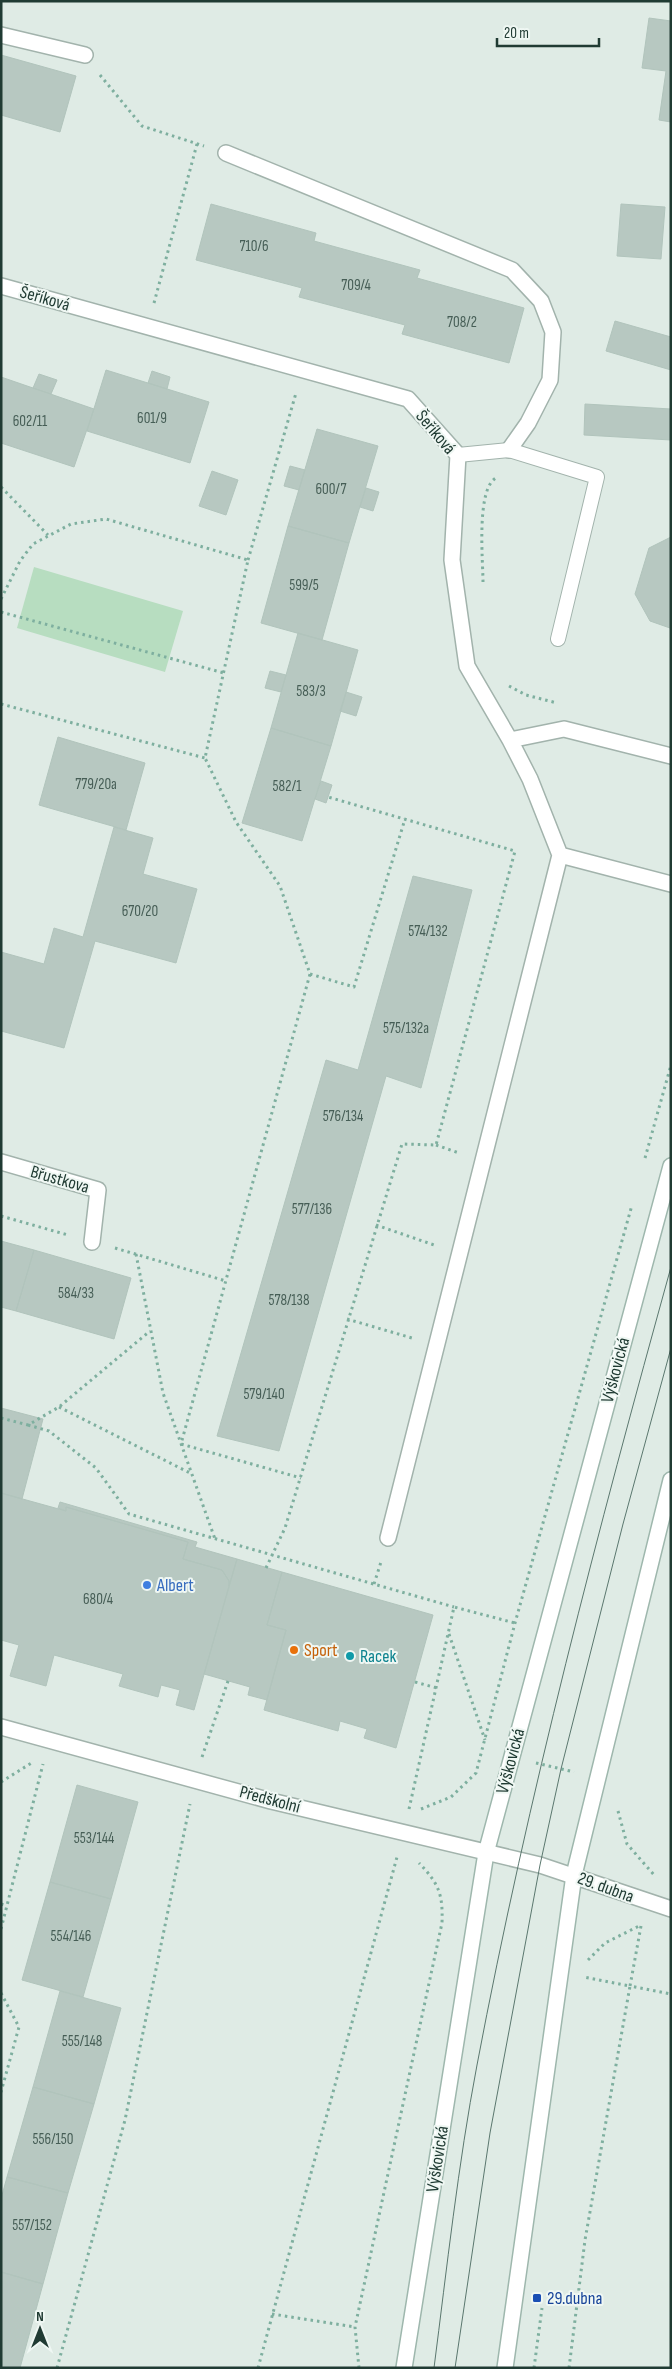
<svg xmlns="http://www.w3.org/2000/svg" width="672" height="2369" viewBox="0 0 672 2369" font-family="'Sofia Sans Condensed',sans-serif">
<rect width="100%" height="100%" fill="#dfebe5"/>
<path fill="#b7ddc0" d="M34 567 183 611 165 672 17 628Z"/>
<path fill="#b7c8c1" stroke="#b1c4bc" d="M649 18 671 21V122L659 120 666 71 642 68Z
M1 55 76 76 60 132 1 115Z
M211 204 316 233 314 241 420 270 417 278 524 308 509 363 402 334 405 325 299 297 302 288 196 260Z
M621 204 665 207 661 259 617 256Z
M615 321 671 337V370L606 351Z
M106 370 209 402 190 463 87 431Z
M152 371 170 377 167 389 148 383Z
M39 374 57 380 51 394 33 388Z
M1 377 94 409 74 467 1 443Z
M585 404 671 409V440L584 435Z
M317 429 378 446 349 543 288 526Z
M290 466 305 470 299 490 284 486Z
M212 471 238 480 226 515 199 506Z
M366 488 379 492 373 511 360 507Z
M288 526 349 543 322 640 261 623Z
M671 537V628H670L650 621 635 594 649 548Z
M298 633 358 650 331 746 271 728Z
M270 671 286 675 281 692 265 688Z
M346 692 362 697 356 716 340 711Z
M271 728 331 746 302 841 242 823Z
M58 737 145 763 126 830 39 805Z
M321 781 332 785 326 803 315 799Z
M114 827 153 838 143 874 197 889 176 963 95 941 64 1048 1 1031V952L44 964 54 928 83 937Z
M413 876 472 890 421 1088 386 1076 279 1451 217 1436 326 1060 358 1070Z
M1 1241 34 1250 16 1311 1 1307Z
M34 1250 131 1278 114 1339 16 1311Z
M1 1408 43 1419 22 1499 1 1493Z
M1 1493 66 1511V1507L188 1542 183 1559 222 1570 229 1581V1586L194 1710 176 1705 180 1690 161 1685 158 1697 119 1686 123 1674 54 1655 46 1686 10 1676 19 1645 1 1640Z
M60 1502 197 1542 195 1547 237 1559 229 1586V1581L222 1570 183 1559 188 1542 66 1507V1511L58 1508Z
M237 1559 282 1572 267 1625 286 1630 267 1700 248 1695 250 1687 204 1674Z
M282 1572 433 1615 396 1748 364 1738 367 1729 340 1721 338 1731 264 1710 286 1630 267 1625Z
M77 1785 138 1802 111 1899 50 1882Z
M50 1882 111 1899 83 1997 22 1980Z
M60 1991 121 2008 94 2104 33 2087Z
M33 2087 94 2104 68 2193 7 2177Z
M7 2177 68 2193 43 2284 1 2272V2199Z
M1 2272 43 2284 20 2368H1Z"/>
<g fill="none" stroke-linecap="round" stroke-linejoin="round">
<defs>
<path id="lane" d="M458 455 509 450 597 477 558 639"/>
<path id="street" d="M1 35 85 55
M226 153 512 270 541 301 553 332 550 380 528 423 509 450
M1 286 408 399 458 455 452 560 467 666 510 740 564 729 671 756
M560 855 671 884
M1 1162 98 1190 92 1242
M388 1538 560 855 530 779 510 740
M1 1727 271 1801 540 1865 671 1909"/>
<path id="secondary" d="M404 2368 486 1853 671 1166
M505 2368 574 1875 671 1480"/>
</defs>
<use href="#lane" stroke="#a2b3ac" stroke-width="16"/>
<use href="#street" stroke="#a2b3ac" stroke-width="18"/>
<use href="#secondary" stroke="#9eb7ad" stroke-width="18"/>
<path stroke="#7eaf9f" stroke-width="3" stroke-dasharray="2.5 4" stroke-linecap="butt" d="M100 75 142 126 204 146
M154 303 197 144
M1 487 48 535
M248 560 296 393
M483 582C483 561 476 489 496 478
M1 599 20 561 33 544 71 524 106 519 248 560 205 758 236 822 280 886 310 974 181 1444 301 1478
M1 612 224 673
M509 686 526 695 557 703
M1 704 205 758
M310 974 354 987 405 819
M436 1145 459 1153
M645 1158 671 1065
M1 1216 68 1235
M376 1225 437 1246
M115 1248 226 1281
M136 1254 163 1393 215 1539
M347 1319 412 1338
M59 1407 192 1474
M1 1418 28 1425 59 1407 150 1331
M28 1425 49 1431 96 1468 129 1514 454 1607
M266 1568 285 1528 402 1144 436 1145 515 851 328 797
M374 1584 381 1562
M449 1634 485 1740
M415 1682 437 1688
M202 1757 228 1681
M536 1763 574 1772
M1 1782 33 1762
M409 1809 454 1607 515 1623
M421 1809 451 1797 476 1773 515 1623 632 1205
M618 1811 627 1844 655 1876
M1 1904 7 1906
M641 1926 630 1986 671 1994
M1 1929 43 1764
M588 1960 605 1943 641 1925
M1 1993 19 2027 1 2092
M272 2314 355 2327
M57 2368 125 2120 190 1804
M258 2368 397 1857
M359 2368 355 2327 442 1923C443 1894 439 1884 419 1863
M534 2368 542 2308
M569 2368 585 2240 630 1986 584 1977"/>
<use href="#lane" stroke="#fff" stroke-width="14"/>
<use href="#street" stroke="#fff" stroke-width="15"/>
<use href="#secondary" stroke="#fff" stroke-width="15"/>
<path stroke="#5a776e" stroke-width="1" d="M434 2368C447 2267 458 2165 477 2065 528 1796 598 1530 671 1267
M455 2368 490 2133 540 1865 561 1769 623 1524 671 1348"/>
</g>
<circle fill="#3f7fe0" stroke="#eff7f3" stroke-width="2" cx="147" cy="1585" r="5"/>
<circle fill="#e8710a" stroke="#eff7f3" stroke-width="2" cx="294" cy="1650" r="5"/>
<circle fill="#0f9aa8" stroke="#eff7f3" stroke-width="2" cx="350" cy="1656" r="5"/>
<rect fill="#1a4fb4" stroke="#eff7f3" stroke-width="2" x="532" y="2293" width="10" height="10" rx="2.5"/>
<g text-anchor="middle" stroke-width="4" stroke-linejoin="round" paint-order="stroke">
<g font-size="15" fill="#465e56">
<text x="254" y="251">710/6</text>
<text x="356" y="290">709/4</text>
<text x="462" y="327">708/2</text>
<text x="152" y="423">601/9</text>
<text x="30" y="426">602/11</text>
<text x="331" y="494">600/7</text>
<text x="304" y="590">599/5</text>
<text x="311" y="696">583/3</text>
<text x="96" y="789">779/20a</text>
<text x="287" y="791">582/1</text>
<text x="140" y="916">670/20</text>
<text x="428" y="936">574/132</text>
<text x="406" y="1033">575/132a</text>
<text x="343" y="1121">576/134</text>
<text x="312" y="1214">577/136</text>
<text x="76" y="1298">584/33</text>
<text x="289" y="1305">578/138</text>
<text x="264" y="1399">579/140</text>
<text x="98" y="1604">680/4</text>
<text x="94" y="1843">553/144</text>
<text x="71" y="1941">554/146</text>
<text x="82" y="2046">555/148</text>
<text x="53" y="2144">556/150</text>
<text x="32" y="2230">557/152</text>
</g>
<g font-size="18" fill="#203b33" stroke="#eff7f3">
<text transform="translate(45 298) rotate(16)" y="6">Šeříková</text>
<text transform="translate(436 432) rotate(50)" y="6">Šeříková</text>
<text transform="translate(60 1179) rotate(16)" y="6">Břustkova</text>
<text transform="translate(615 1370) rotate(-75)" y="6">Výškovická</text>
<text transform="translate(510 1761) rotate(-75)" y="6">Výškovická</text>
<text transform="translate(270 1799) rotate(15)" y="6">Předškolní</text>
<text transform="translate(606 1887) rotate(20)" y="6">29. dubna</text>
<text transform="translate(437 2159) rotate(-81)" y="6">Výškovická</text>
</g>
<g font-size="18" fill="#366cbe" stroke="#eff7f3" text-anchor="start">
<text x="157" y="1591">Albert</text>
</g>
<g font-size="18" fill="#c56008" stroke="#eff7f3" text-anchor="start">
<text x="304" y="1656">Sport</text>
</g>
<g font-size="18" fill="#0d838f" stroke="#eff7f3" text-anchor="start">
<text x="360" y="1662">Racek</text>
</g>
<g font-size="18" fill="#164399" stroke="#eff7f3" text-anchor="start">
<text x="547" y="2304">29.dubna</text>
</g>
</g>
<rect width="672" height="2369" fill="none" stroke="#203b33" stroke-width="5"/>
<g transform="translate(40 2329)" stroke="#eff7f3" stroke-width="4" paint-order="stroke">
<path d="M0-4L9 19L0 12L-9 19Z" fill="#203b33"/>
<text y="-8" font-size="14" font-weight="bold" text-anchor="middle" fill="#203b33">N</text>
</g>
<path d="M497 38v8h102v-8" fill="none" stroke="#203b33" stroke-width="2.5"/>
<text x="504" y="38" font-size="15" fill="#203b33" stroke="#eff7f3" stroke-width="4" paint-order="stroke">20 m</text>
</svg>
